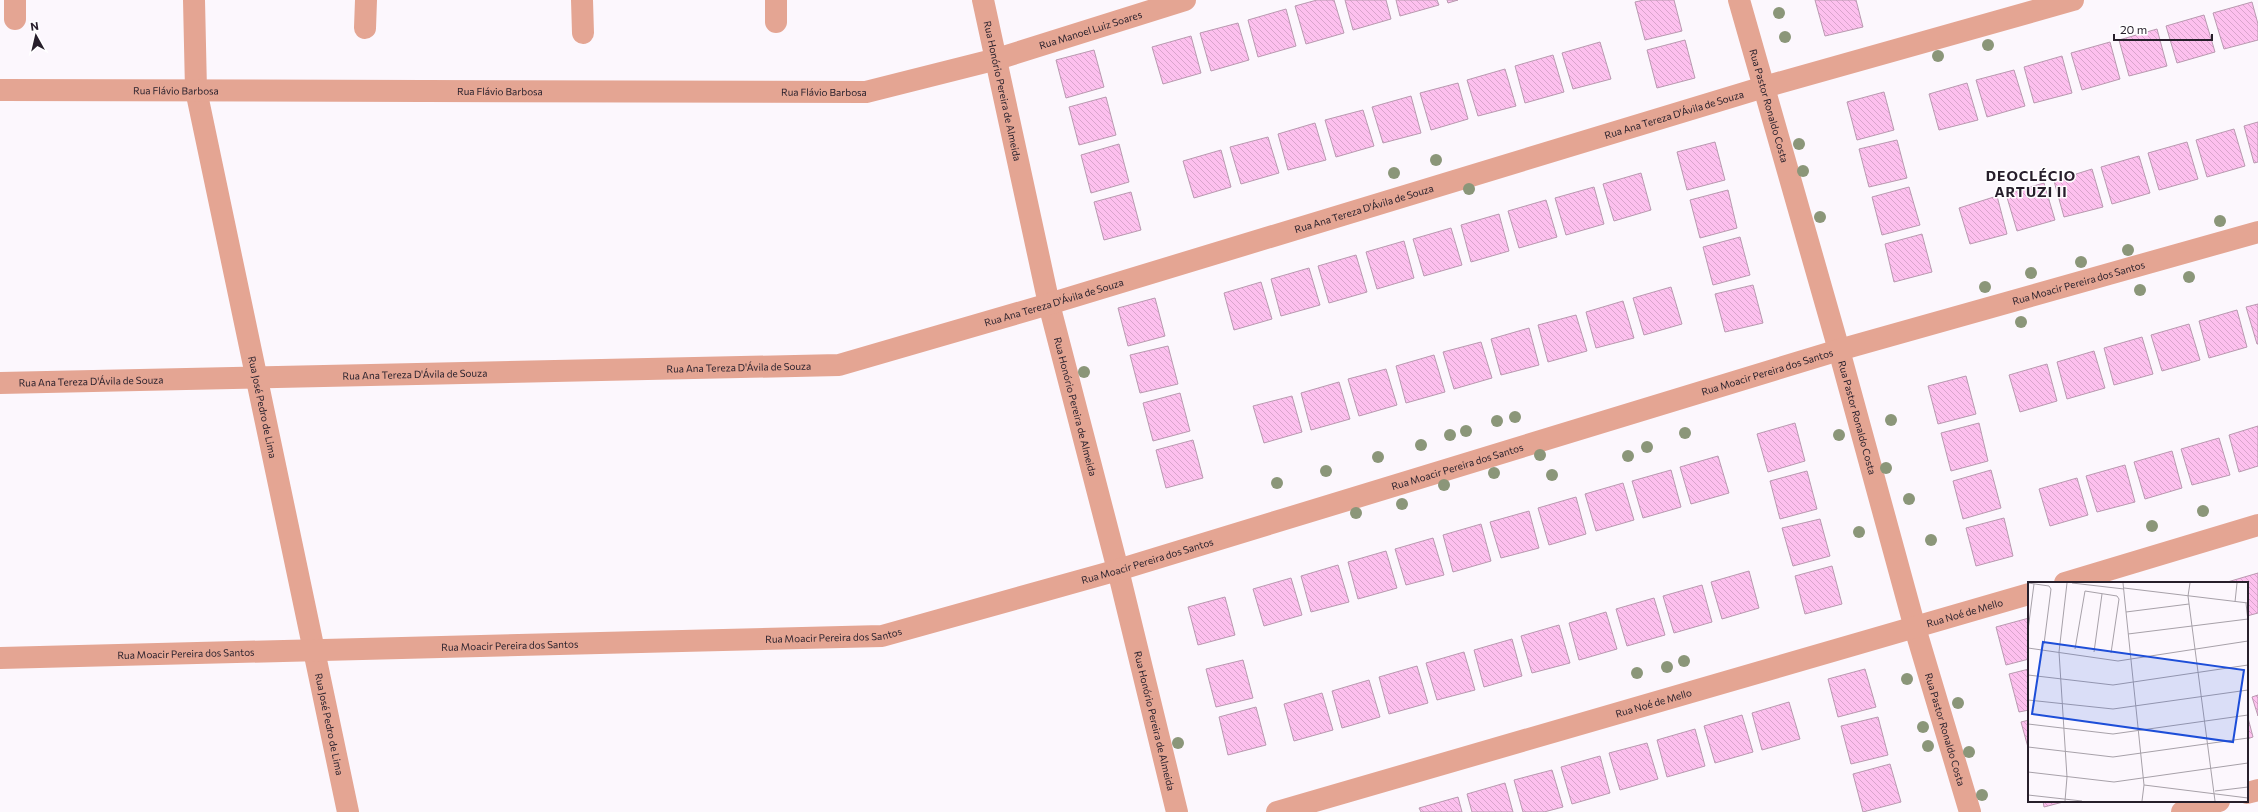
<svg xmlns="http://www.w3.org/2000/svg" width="2258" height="812" viewBox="0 0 2258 812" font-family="Commissioner,sans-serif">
<defs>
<pattern id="building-back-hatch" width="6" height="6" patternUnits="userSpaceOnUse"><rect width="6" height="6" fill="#fdc0ee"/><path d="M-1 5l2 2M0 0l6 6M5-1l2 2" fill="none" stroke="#d9a5cc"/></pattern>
</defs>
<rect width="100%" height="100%" fill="#fcf7fd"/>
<path fill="url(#building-back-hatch)" stroke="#b999b0" d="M1317 0H1334L1344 33 1306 44 1295 6Z
M1345 0H1386L1391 19 1353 30Z
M1396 0H1437L1439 5 1400 16Z
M1447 0H1458L1448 3Z
M1644 0H1674L1682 31 1645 40 1635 2Z
M1815 0H1856L1863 27 1825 36Z
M2252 2 2258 24V40L2224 49 2213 13Z
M1286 9 1296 46 1258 57 1248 20Z
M2204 15 2215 52 2177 63 2166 26Z
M1238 23 1249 60 1211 71 1200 33Z
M2157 29 2167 66 2129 76 2119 40Z
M1191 36 1201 73 1163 84 1152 47Z
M1685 40 1695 78 1657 88 1647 50Z
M1600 42 1611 79 1573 89 1562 53Z
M2110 42 2120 79 2082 90 2071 53Z
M1094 50 1104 87 1066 98 1056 60Z
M1553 55 1564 92 1525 103 1515 66Z
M2062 56 2072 93 2034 103 2024 67Z
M1505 69 1516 106 1478 116 1467 80Z
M2014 70 2025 106 1987 117 1976 80Z
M1458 83 1468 119 1431 130 1420 93Z
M1967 83 1978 120 1939 130 1929 94Z
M1884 92 1894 130 1857 140 1847 102Z
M1411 96 1421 133 1383 143 1372 107Z
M1106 97 1116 135 1079 145 1069 107Z
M1363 110 1374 146 1336 157 1325 120Z
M2258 122V162L2254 163 2244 126Z
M1315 123 1326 160 1288 170 1278 134Z
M2234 129 2245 166 2207 177 2196 140Z
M1268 137 1279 173 1241 184 1230 147Z
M1897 140 1907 178 1869 187 1859 149Z
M1715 142 1725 180 1687 190 1677 152Z
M2187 142 2198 179 2159 190 2148 153Z
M1119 144 1129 182 1091 193 1081 155Z
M1221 150 1231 187 1194 198 1183 161Z
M2139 156 2150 193 2112 204 2101 167Z
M2092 169 2103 207 2064 217 2054 181Z
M1641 173 1651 210 1614 221 1603 184Z
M2044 183 2055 220 2017 231 2006 194Z
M1594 187 1604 224 1566 235 1555 198Z
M1909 187 1920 225 1882 235 1872 197Z
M1728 190 1737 228 1700 238 1690 200Z
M1131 192 1141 230 1104 240 1094 202Z
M1997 196 2007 234 1970 244 1959 208Z
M1546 200 1557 237 1519 248 1508 211Z
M1499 214 1509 251 1471 262 1461 225Z
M1451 228 1462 265 1424 276 1413 239Z
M1922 234 1932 272 1894 282 1885 244Z
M1740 237 1750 275 1713 285 1703 247Z
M1404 241 1414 278 1377 289 1366 252Z
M1356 255 1367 292 1329 303 1318 266Z
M1309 268 1320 305 1281 316 1271 279Z
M1261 282 1272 319 1234 330 1224 293Z
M1753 285 1763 323 1725 332 1715 294Z
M1671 287 1682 324 1644 335 1633 298Z
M1155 298 1165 336 1128 346 1118 308Z
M1623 301 1634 338 1596 348 1586 312Z
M2258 304V344H2257L2246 307Z
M2237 310 2247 347 2209 358 2199 321Z
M1576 315 1587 351 1548 362 1538 325Z
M2189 324 2200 360 2162 371 2151 335Z
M1529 328 1539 365 1501 375 1491 339Z
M2142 337 2153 374 2114 385 2104 348Z
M1481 342 1492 378 1454 389 1443 352Z
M1168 346 1178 384 1140 393 1130 355Z
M2094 351 2105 388 2067 399 2057 362Z
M1434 355 1445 392 1406 403 1396 366Z
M2047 364 2057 401 2020 412 2009 375Z
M1386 369 1397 405 1359 416 1348 379Z
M1966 376 1976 414 1938 424 1928 386Z
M1339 382 1350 419 1311 430 1301 393Z
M1180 393 1190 431 1153 441 1143 403Z
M1292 396 1302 432 1264 443 1253 406Z
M1795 423 1805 461 1768 472 1757 434Z
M1979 423 1988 461 1951 471 1941 433Z
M2258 426V466L2239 472 2229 435Z
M2219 438 2230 475 2192 485 2181 449Z
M1193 440 1203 478 1166 488 1156 450Z
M2172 451 2182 488 2145 499 2134 462Z
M1718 456 1729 493 1691 504 1680 467Z
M2125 465 2135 502 2097 512 2086 476Z
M1671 470 1681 507 1643 518 1632 481Z
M1991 470 2001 508 1963 519 1953 481Z
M1807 471 1817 509 1780 519 1770 481Z
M2077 478 2088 515 2050 526 2039 489Z
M1623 483 1634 520 1596 531 1585 494Z
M1576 497 1586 534 1549 545 1538 508Z
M1529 511 1539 548 1501 558 1490 522Z
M2004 518 2013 556 1976 566 1966 528Z
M1820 519 1830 556 1793 566 1782 528Z
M1481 524 1491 561 1453 572 1443 535Z
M1433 538 1444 575 1406 585 1395 549Z
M1386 551 1397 588 1358 599 1348 562Z
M1338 565 1349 602 1311 612 1301 576Z
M1832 566 1842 604 1805 614 1795 576Z
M1749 571 1759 608 1722 619 1711 582Z
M2258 573V613L2247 616V583H2224Z
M1291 578 1302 615 1264 626 1253 589Z
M1702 585 1712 622 1674 633 1663 596Z
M1225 597 1235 635 1198 645 1188 607Z
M1654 598 1665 635 1627 646 1616 609Z
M1606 612 1617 649 1579 660 1569 623Z
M2029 618V659L2006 665 1996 627Z
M1559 625 1570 663 1532 673 1521 636Z
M1512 639 1522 676 1484 687 1474 650Z
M1464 652 1475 690 1437 700 1426 663Z
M1243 660 1253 698 1216 707 1206 669Z
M1417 666 1428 703 1389 714 1379 677Z
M1865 669 1876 707 1838 717 1828 679Z
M2029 669V710L2019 712 2009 674Z
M1369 680 1380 717 1342 728 1332 691Z
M1322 693 1333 730 1294 741 1284 704Z
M2258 695V716L2252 697Z
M1789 702 1800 739 1762 750 1752 713Z
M1256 707 1266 745 1228 755 1219 717Z
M2247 714 2253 737 2247 739Z
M1742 715 1753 752 1715 763 1704 726Z
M1878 717 1888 755 1851 764 1841 726Z
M2029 720V751L2021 722Z
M1695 729 1705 766 1667 777 1657 740Z
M1647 743 1658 779 1620 790 1609 753Z
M1600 756 1610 793 1572 804 1561 767Z
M1890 764 1901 802 1863 812 1853 774Z
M1552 770 1563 807 1544 812H1523L1514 780Z
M1505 783 1513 812H1472L1467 794Z
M1458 797 1462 812H1421L1419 808Z
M2043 801H2067L2044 807Z"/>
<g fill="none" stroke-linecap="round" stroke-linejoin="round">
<g stroke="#e4a593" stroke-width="22">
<path d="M15 0V19"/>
<path id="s1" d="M194 0 196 90 348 812"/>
<path d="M582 0 583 33"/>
<path d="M776 0V22"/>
<path id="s2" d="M983 0 1049 304 1118 570 1177 812"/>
<path id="s3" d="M1739 0 1839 350 1915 628 1970 812"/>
<path d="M365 28 366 0"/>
<path id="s4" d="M0 90 866 92 997 59 1185 0"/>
<path id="s5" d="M0 383 839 365 1049 304 1764 87 2073 0"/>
<path d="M2065 583 2258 525"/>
<path id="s6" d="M0 658 882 636 1118 570 1839 350 2258 232"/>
<path d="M2247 793 2258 790"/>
<path id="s7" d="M1277 812 2029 594"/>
<path d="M2182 812 2219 801"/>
</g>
</g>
<g fill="#8b9679">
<circle cx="1779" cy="13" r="6"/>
<circle cx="1785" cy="37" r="6"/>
<circle cx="1988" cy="45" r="6"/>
<circle cx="1938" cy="56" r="6"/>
<circle cx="1799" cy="144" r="6"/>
<circle cx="1436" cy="160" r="6"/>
<circle cx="1803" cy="171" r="6"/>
<circle cx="1394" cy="173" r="6"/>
<circle cx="1469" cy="189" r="6"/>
<circle cx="1820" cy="217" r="6"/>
<circle cx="2220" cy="221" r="6"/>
<circle cx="2128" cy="250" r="6"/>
<circle cx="2081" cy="262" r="6"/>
<circle cx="2031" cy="273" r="6"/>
<circle cx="2189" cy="277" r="6"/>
<circle cx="1985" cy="287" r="6"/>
<circle cx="2140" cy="290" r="6"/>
<circle cx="2021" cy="322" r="6"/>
<circle cx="1084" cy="372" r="6"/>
<circle cx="1515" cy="417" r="6"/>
<circle cx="1891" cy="420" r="6"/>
<circle cx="1497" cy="421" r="6"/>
<circle cx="1466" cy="431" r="6"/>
<circle cx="1685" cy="433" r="6"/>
<circle cx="1450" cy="435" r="6"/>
<circle cx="1839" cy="435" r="6"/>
<circle cx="1421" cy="445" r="6"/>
<circle cx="1647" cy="447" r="6"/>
<circle cx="1540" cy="455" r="6"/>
<circle cx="1628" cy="456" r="6"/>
<circle cx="1378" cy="457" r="6"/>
<circle cx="1886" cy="468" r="6"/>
<circle cx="1326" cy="471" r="6"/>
<circle cx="1494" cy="473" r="6"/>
<circle cx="1552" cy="475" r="6"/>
<circle cx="1277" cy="483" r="6"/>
<circle cx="1444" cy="485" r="6"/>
<circle cx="1909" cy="499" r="6"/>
<circle cx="1402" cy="504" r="6"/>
<circle cx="2203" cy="511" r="6"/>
<circle cx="1356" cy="513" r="6"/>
<circle cx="2152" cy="526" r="6"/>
<circle cx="1859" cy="532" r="6"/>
<circle cx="1931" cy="540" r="6"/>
<circle cx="1684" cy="661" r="6"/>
<circle cx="1667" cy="667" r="6"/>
<circle cx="1637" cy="673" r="6"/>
<circle cx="1907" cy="679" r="6"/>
<circle cx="1958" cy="703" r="6"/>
<circle cx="1923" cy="727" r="6"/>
<circle cx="1178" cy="743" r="6"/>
<circle cx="1928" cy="746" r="6"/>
<circle cx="1969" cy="752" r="6"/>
<circle cx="1982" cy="795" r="6"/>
</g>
<g text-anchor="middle" stroke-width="3" stroke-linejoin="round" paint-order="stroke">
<g font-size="10" fill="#271f2b" stroke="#fff">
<text dy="4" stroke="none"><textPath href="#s4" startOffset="1099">Rua Manoel Luiz Soares</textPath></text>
<text dy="4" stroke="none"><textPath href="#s4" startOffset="176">Rua Flávio Barbosa</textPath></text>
<text dy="4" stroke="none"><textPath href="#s4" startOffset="500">Rua Flávio Barbosa</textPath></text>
<text dy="4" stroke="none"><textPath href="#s4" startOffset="824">Rua Flávio Barbosa</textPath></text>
<text dy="4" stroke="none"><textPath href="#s2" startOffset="93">Rua Honório Pereira de Almeida</textPath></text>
<text dy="4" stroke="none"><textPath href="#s3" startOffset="110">Rua Pastor Ronaldo Costa</textPath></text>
<text dy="4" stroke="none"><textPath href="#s5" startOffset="1711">Rua Ana Tereza D'Ávila de Souza</textPath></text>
<text dy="4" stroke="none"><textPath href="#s5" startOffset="1387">Rua Ana Tereza D'Ávila de Souza</textPath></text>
<text dy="4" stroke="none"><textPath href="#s6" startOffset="2130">Rua Moacir Pereira dos Santos</textPath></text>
<text dy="4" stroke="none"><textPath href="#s5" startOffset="1063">Rua Ana Tereza D'Ávila de Souza</textPath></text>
<text dy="4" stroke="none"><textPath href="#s5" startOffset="739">Rua Ana Tereza D'Ávila de Souza</textPath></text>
<text dy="4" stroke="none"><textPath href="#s6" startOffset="1806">Rua Moacir Pereira dos Santos</textPath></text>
<text dy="4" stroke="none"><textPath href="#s5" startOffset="415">Rua Ana Tereza D'Ávila de Souza</textPath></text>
<text dy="4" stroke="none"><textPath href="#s5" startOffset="91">Rua Ana Tereza D'Ávila de Souza</textPath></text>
<text dy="4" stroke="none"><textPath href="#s1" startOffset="414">Rua José Pedro de Lima</textPath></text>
<text dy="4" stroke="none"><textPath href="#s2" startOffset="417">Rua Honório Pereira de Almeida</textPath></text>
<text dy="4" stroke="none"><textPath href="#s3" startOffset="434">Rua Pastor Ronaldo Costa</textPath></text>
<text dy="4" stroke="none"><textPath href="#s6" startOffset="1482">Rua Moacir Pereira dos Santos</textPath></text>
<text dy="4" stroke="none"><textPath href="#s6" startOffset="1158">Rua Moacir Pereira dos Santos</textPath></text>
<text dy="4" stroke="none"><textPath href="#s7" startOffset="716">Rua Noé de Mello</textPath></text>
<text dy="4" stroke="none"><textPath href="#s6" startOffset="834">Rua Moacir Pereira dos Santos</textPath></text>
<text dy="4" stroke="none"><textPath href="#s6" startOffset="510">Rua Moacir Pereira dos Santos</textPath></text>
<text dy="4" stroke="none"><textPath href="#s6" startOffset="186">Rua Moacir Pereira dos Santos</textPath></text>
<text dy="4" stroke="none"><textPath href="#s7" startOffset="392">Rua Noé de Mello</textPath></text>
<text dy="4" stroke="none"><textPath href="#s2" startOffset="741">Rua Honório Pereira de Almeida</textPath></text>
<text dy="4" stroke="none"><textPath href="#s1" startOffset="738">Rua José Pedro de Lima</textPath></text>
<text dy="4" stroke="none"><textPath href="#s3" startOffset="758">Rua Pastor Ronaldo Costa</textPath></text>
</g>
<g font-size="14" font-weight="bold" letter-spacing="1" fill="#271f2b" stroke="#fff">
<text x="2031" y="181">DEOCLÉCIO<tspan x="2031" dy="16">ARTUZI II</tspan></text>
</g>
</g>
<g transform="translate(2028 582)">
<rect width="220" height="220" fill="#fcf7fd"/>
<path fill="none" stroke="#a7a1a9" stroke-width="1" d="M0 1 21 4 23 7 16 62M44 1 96 7M95 1 116 203 114 219M162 1 160 14 187 219M96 6 220 21M207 20 209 1M218 21 220 39M98 30 161 22M0 48 6 2M100 52 220 37M0 66 90 79 220 59M47 67 57 9 89 14 91 17 83 71M66 70 74 12M0 93 85 103 220 83M0 118 85 127 220 108M0 142 85 152 220 133M0 165 85 175 220 156M0 190 86 200 220 181M116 203 220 216M187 209 220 205M0 213 54 219M37 219 39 195 31 70 39 1"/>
<path fill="#1d4ed8" fill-opacity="0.15" stroke="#1d4ed8" stroke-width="2" d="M15 60 216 88 205 160 4 132Z"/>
<rect width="220" height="220" fill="none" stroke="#271f2b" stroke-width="2"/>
</g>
<g transform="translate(36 36) rotate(352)" stroke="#ffffff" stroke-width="3" paint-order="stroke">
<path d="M0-3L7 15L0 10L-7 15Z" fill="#271f2b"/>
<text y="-6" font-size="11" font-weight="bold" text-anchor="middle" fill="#271f2b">N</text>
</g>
<path d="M2114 34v6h98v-6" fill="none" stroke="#271f2b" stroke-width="2"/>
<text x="2120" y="34" font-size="12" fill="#271f2b" stroke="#ffffff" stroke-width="3" paint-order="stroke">20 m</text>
</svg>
